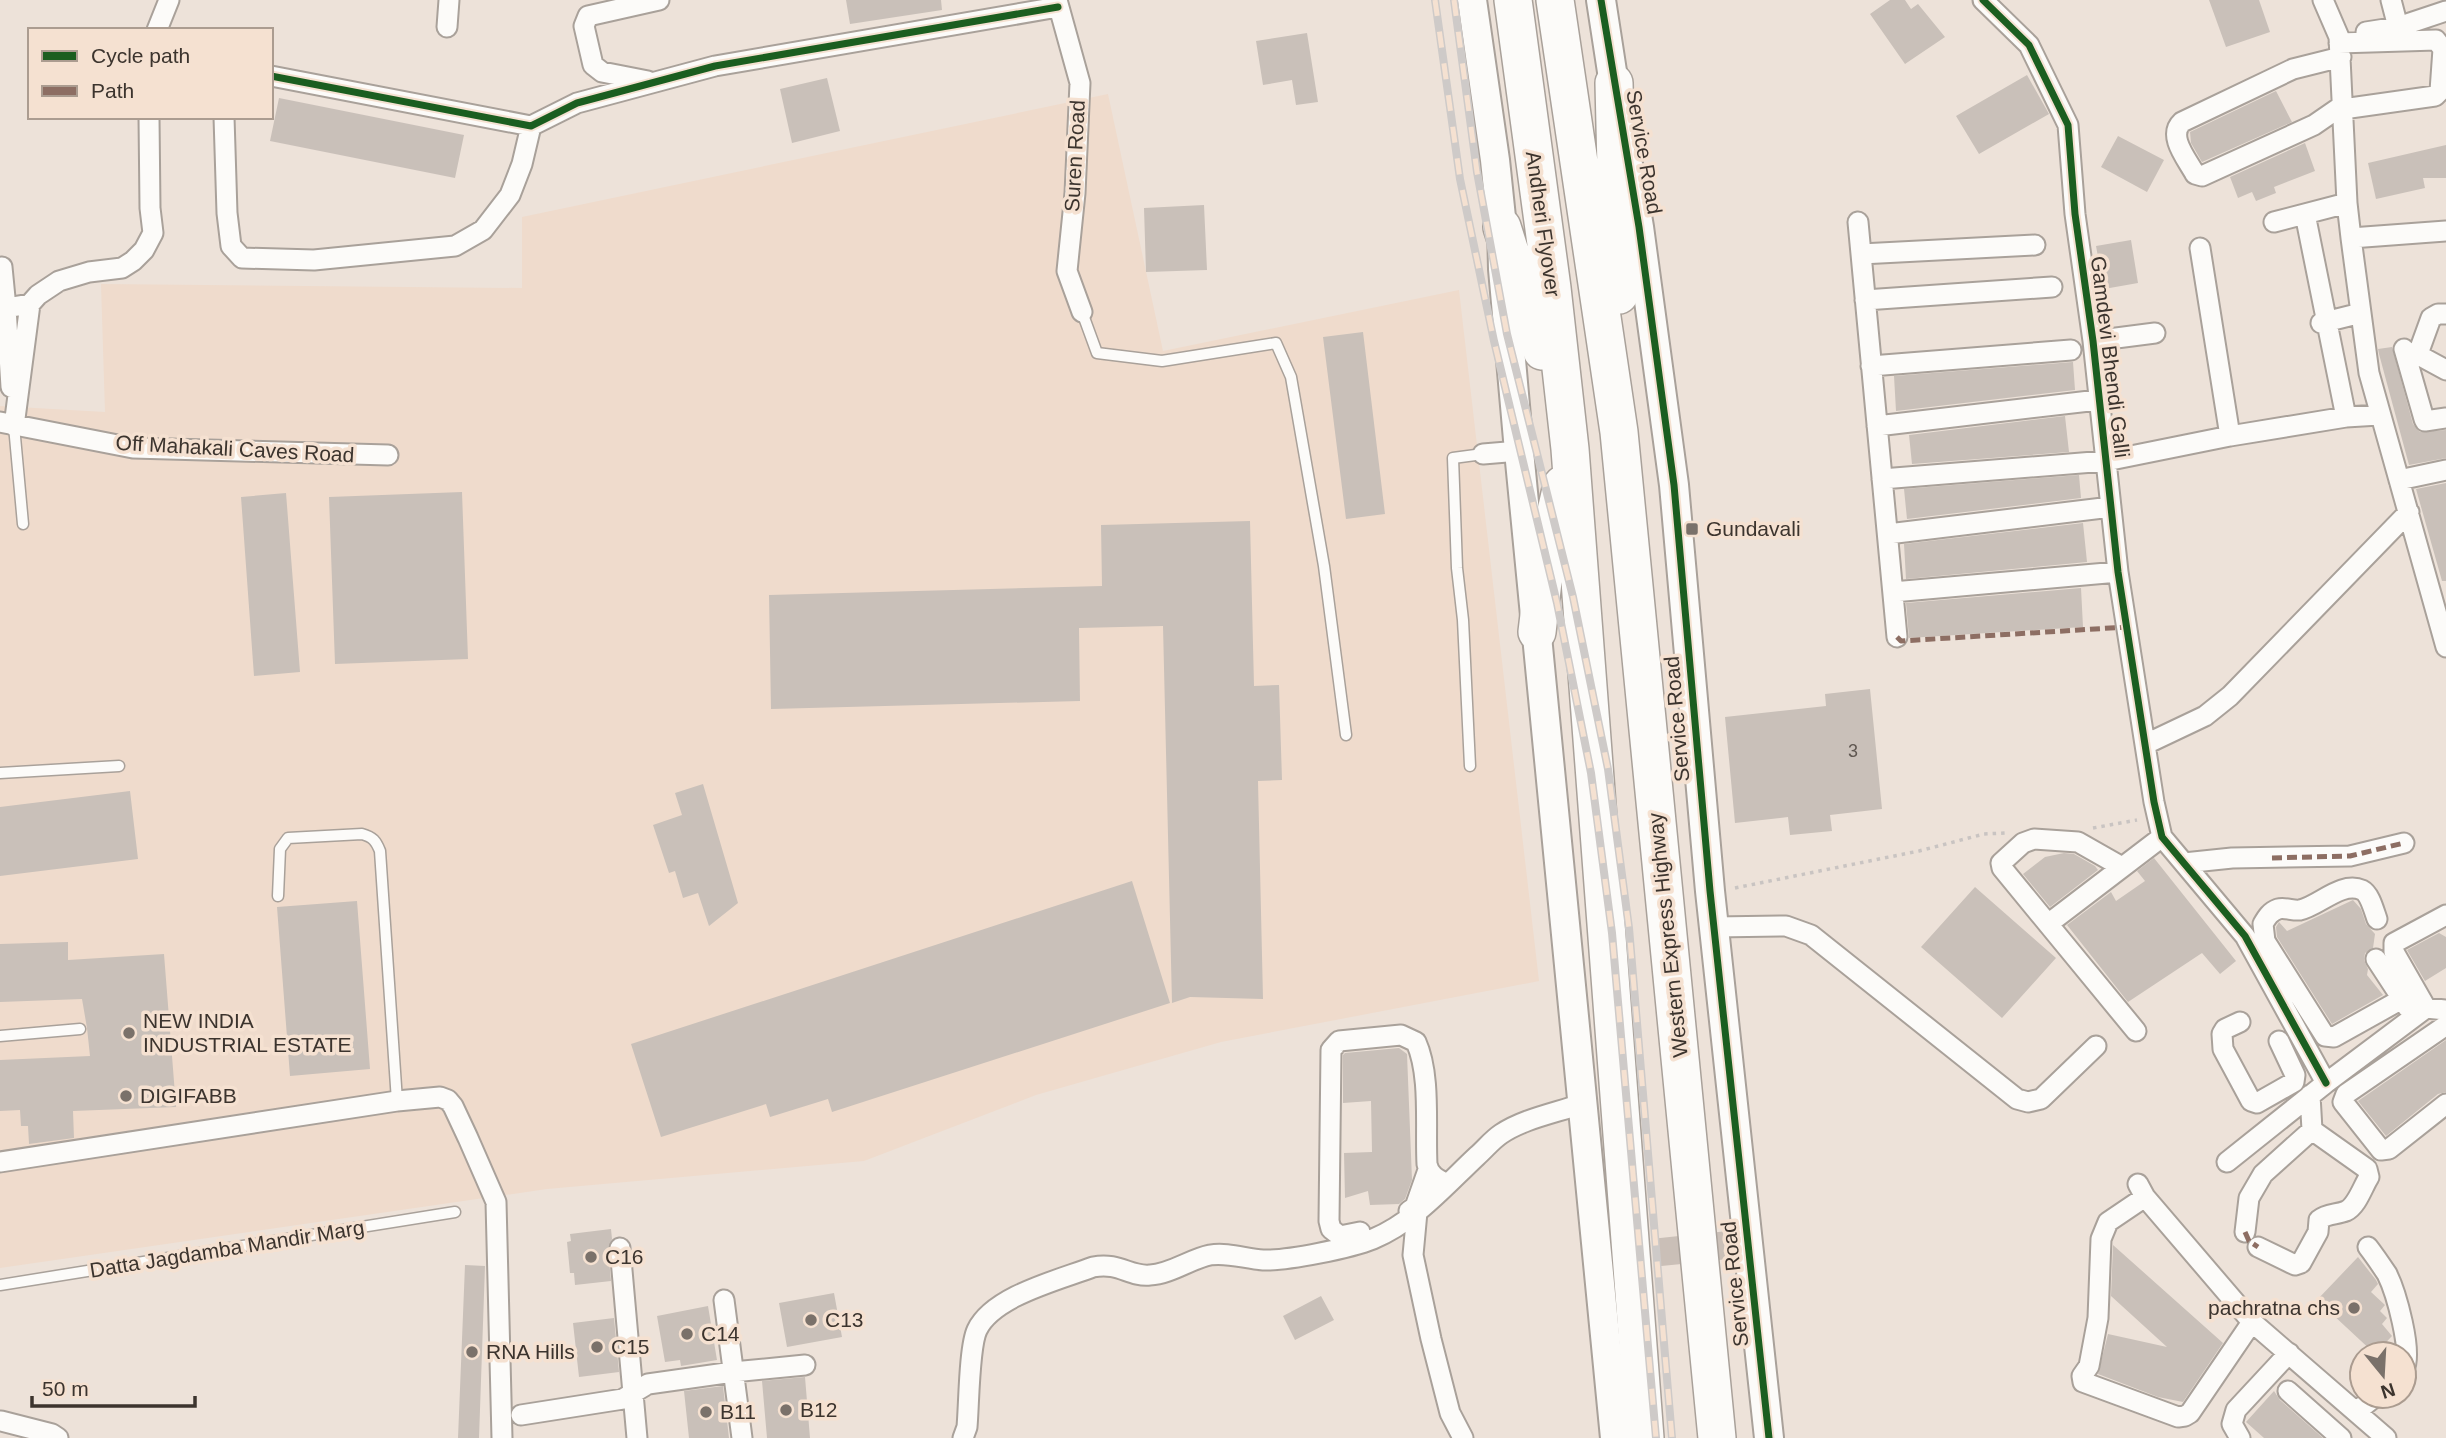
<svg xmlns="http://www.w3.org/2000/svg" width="2446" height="1438" viewBox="0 0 2446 1438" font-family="Helvetica,sans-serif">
<rect width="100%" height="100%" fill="#ede2d9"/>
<path fill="#efdbcc" d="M1108 94 1163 351 1459 290 1539 981 1221 1042 1036 1095 864 1161 547 1189 0 1268V406L105 412 101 284 522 288V217Z"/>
<path fill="#c9c0b9" d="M846 0H941L942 10 850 24Z
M1890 0H1905L1911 9 1918 4 1945 37 1905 64 1870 14Z
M2209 0H2259L2270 32 2226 47Z
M1307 33 1318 102 1296 105 1292 80 1263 85 1256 41Z
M2027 75 2049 114 1979 154 1956 116Z
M827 78 840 131 792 143 780 89Z
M2276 91 2292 122 2202 162 2191 143 2190 132Z
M279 98 464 135 455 178 270 141Z
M2118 136 2164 160 2147 192 2101 167Z
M2305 143 2315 171 2274 187 2276 193 2256 201 2252 192 2238 198 2230 177Z
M2446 145V178H2423L2425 188 2376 199 2368 163Z
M1204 205 1207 270 1146 272 1144 208Z
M2131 240 2138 283 2104 289 2096 246Z
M1363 332 1385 514 1346 519 1323 337Z
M2392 347 2413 424 2420 432 2446 430V458L2409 465 2379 354 2378 349Z
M2073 362 2075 390 1896 411 1894 376Z
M2065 416 2069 452 1912 464 1909 435Z
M2079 475 2081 498 1907 519 1904 489Z
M2446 483V581H2442L2416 489Z
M462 492 468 659 335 664 329 497Z
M286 493 300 672 254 676 241 497Z
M1250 521 1254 686 1279 685 1282 780 1258 781 1263 999 1190 997 1172 1003 1163 626 1079 628 1080 701 771 709 769 595 1102 586 1101 525Z
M2083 523 2087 562 1906 579 1904 544Z
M2081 588 2083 627 1909 638 1906 603Z
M1870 689 1882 809 1830 815 1832 831 1790 835 1788 817 1735 823 1725 717 1826 706 1825 694Z
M703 784 738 903 709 926 698 893 683 898 675 871 669 873 653 825 682 815 675 793Z
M130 791 138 859 0 876V807Z
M2064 853 2074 854 2095 866 2098 870 2050 907 2023 874 2045 857Z
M2154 858 2236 961 2220 974 2202 953 2128 1002 2067 925 2111 892 2116 901 2145 881 2137 871Z
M1132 881 1170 1003 832 1112 828 1099 770 1117 766 1104 661 1137 631 1044Z
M1975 887 2056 958 2002 1018 1921 947Z
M2353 900 2361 909 2366 924 2375 934 2373 948 2365 953 2364 960 2368 969 2367 975 2383 995 2332 1024 2277 937 2276 927 2279 922 2287 931Z
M357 901 370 1069 290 1076 277 907Z
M2439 933 2446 937V968L2425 981 2407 950Z
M68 942V960L164 954 176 1107 73 1111 74 1138 29 1144 28 1126H21L20 1110 0 1111V1060L90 1056 87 1028 82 999 0 1002V944Z
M2446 1040V1092L2438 1094 2386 1136 2358 1101Z
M1399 1048 1407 1054 1412 1180 1405 1199 1399 1204 1370 1205 1368 1191 1345 1198 1344 1153 1372 1152 1371 1101 1343 1103V1055L1345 1053Z
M611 1229 612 1239 608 1249 611 1281 575 1285 574 1273H570L567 1242 571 1241 570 1234Z
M2113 1245 2223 1343 2183 1402 2158 1397 2098 1374 2108 1334 2167 1347 2111 1296Z
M2358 1257 2376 1280 2378 1284 2371 1292 2385 1305 2380 1311 2387 1318 2382 1324 2392 1336 2375 1354 2317 1300Z
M465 1265 485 1266 479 1438H458Z
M834 1293 842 1337 787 1347 779 1303Z
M1321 1296 1334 1320 1295 1340 1283 1316Z
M708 1306 717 1360 681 1366 680 1360 665 1362 657 1316Z
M614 1318 619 1372 579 1377 573 1323Z
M805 1377 810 1438H767L762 1381Z
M723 1386 729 1438H689L684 1391Z
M2274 1391 2280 1400 2323 1438H2264L2246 1422Z"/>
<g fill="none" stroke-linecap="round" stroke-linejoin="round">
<path stroke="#cabfb7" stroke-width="28" stroke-dasharray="28 14" stroke-linecap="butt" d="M1613 1257 1748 1243"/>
<defs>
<path id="lane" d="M1082 312 1097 353 1162 361 1276 343 1291 377 1324 566 1346 735
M14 426 23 524
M1470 766 1463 620 1457 568 1453 458 1483 454
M0 773 119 766
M278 896 280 849 288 838 362 834C373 837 376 841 380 851L397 1101
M0 1036 80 1029
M0 1285 455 1212"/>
<path id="street" d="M1057 0 1080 83 1075 193 1067 271 1082 312
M1983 0 2029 45 2068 125 2075 214 2093 341 2118 572 2154 802 2162 837 2245 936 2326 1083
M2323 0 2339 37 2347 203 2351 238 2446 231
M2391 0 2398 27
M447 27 449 0
M157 30 169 0
M2366 32 2398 27 2446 11
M2339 43 2436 40 2443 49 2440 91 2435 96 2343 109
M2341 57 2293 69 2182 122C2167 136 2187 159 2195 174L2202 176 2314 125 2343 105
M271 76 531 126 577 103 715 66 1058 7
M648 81 602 72 593 65 584 26 588 16 659 0
M224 117 227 213 231 246 242 258 314 260 455 246 483 230 510 195 522 164 531 126
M2305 214 2346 417
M1858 222 1897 637
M2274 222 2347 203
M2351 238 2369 373 2446 647
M1861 254 2035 245
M2 267 6 308
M1865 300 2052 287
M2446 314H2438L2431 318 2419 351 2422 357 2446 370
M2321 323 2361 313
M2093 341 2155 333
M2404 349 2424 419 2425 421 2446 418
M1871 366 2071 350
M11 387 6 308 30 304
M0 422 133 448 388 455
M14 426 30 304 38 295 59 281 89 272 122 268 133 261 144 250 153 233 150 208 149 117
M1877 426 2098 400
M2230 436 2346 417 2379 415
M1483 454 1519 451
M1882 479 2106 461 2230 436 2200 248
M2399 480 2446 470
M1888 534 2111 507
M1893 592 2118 572
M2146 744 2205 716 2230 696 2409 512
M2184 863 2232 858 2350 856 2404 843
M2122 867 2078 842 2034 839 2023 843 2001 863 2002 868 2136 1031
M2377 919C2374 911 2370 894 2362 890 2341 881 2319 906 2300 910 2293 911 2285 907 2278 909 2270 912 2267 917 2263 924L2265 941 2325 1036 2334 1037 2402 999
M2048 924 2162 837
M1715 927 1786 926 1811 935 2017 1099 2028 1102 2041 1099 2096 1046
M2376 959 2408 1008
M2426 1008 2394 952V943L2446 915
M2240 1022 2225 1029 2222 1034 2223 1049 2251 1101 2257 1103 2294 1082 2295 1075 2279 1041
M2446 1027 2442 1028 2346 1094 2343 1102 2381 1150 2389 1149 2446 1104
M0 1162 397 1101 440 1097 448 1100 453 1106 468 1138 496 1202 502 1438
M2227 1162 2326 1083 2426 1008 2446 1010
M2138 1184 2145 1197 2252 1322 2386 1438
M2145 1197 2108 1222 2101 1239 2098 1318 2089 1366 2082 1376 2083 1382 2178 1417 2185 1416 2190 1413 2252 1322
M1409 1211 1415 1207 1428 1170
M1417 1212 1413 1255 1431 1339 1450 1413 1463 1438
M1360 1232 1340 1236 1331 1229 1329 1221 1331 1050 1339 1041 1401 1035 1416 1042C1431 1075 1425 1127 1427 1164 1429 1175 1437 1179 1447 1184
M2245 1232 2249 1198 2263 1174 2312 1130 2310 1095
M2258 1247 2295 1265 2301 1263 2318 1232 2319 1220C2327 1213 2336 1215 2346 1211 2357 1206 2363 1186 2369 1177L2367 1169 2312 1130
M2368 1247C2375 1256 2381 1265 2387 1274 2396 1292 2413 1352 2404 1369
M620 1248 637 1438
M724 1300 742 1438
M2288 1391 2341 1438
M2357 1411 2376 1396
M521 1415 623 1399 648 1384 733 1372 805 1365
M1 1421 52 1434 58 1438
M963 1438 967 1427C969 1405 969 1347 977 1330 993 1296 1059 1280 1093 1267 1120 1262 1129 1277 1150 1275 1171 1274 1190 1259 1210 1255 1228 1252 1246 1259 1263 1260 1287 1261 1351 1248 1373 1239 1414 1222 1445 1186 1477 1156 1485 1149 1492 1140 1501 1134 1523 1119 1555 1113 1581 1104
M2240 1438 2232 1424 2236 1410 2289 1353"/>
<path id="secondary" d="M1472 0 1495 160 1502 227 1503 269 1519 451 1615 1438
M1601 0 1617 104
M1629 168 1639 227 1674 485 1710 891 1769 1438"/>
<path id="highway" d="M1513 0 1552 288 1570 449 1645 1438
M1555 0 1619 432 1717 1438
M1614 83 1619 295
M1502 227 1542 351
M1537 632 1546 556 1562 485"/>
</defs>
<use href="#lane" stroke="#a9a19a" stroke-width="13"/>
<use href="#street" stroke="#a9a19a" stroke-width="23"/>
<use href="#secondary" stroke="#a9a19a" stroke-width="32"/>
<use href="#highway" stroke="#a9a19a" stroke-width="40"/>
<path stroke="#c9c4c2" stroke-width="3.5" stroke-dasharray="3.5 5" stroke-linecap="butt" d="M2093 828 2137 820
M1735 888 1919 851 1984 834 2005 833"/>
<use href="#lane" stroke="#fcfbf9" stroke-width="10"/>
<use href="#street" stroke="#fcfbf9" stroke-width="19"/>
<use href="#secondary" stroke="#fcfbf9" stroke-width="28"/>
<use href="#highway" stroke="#fcfbf9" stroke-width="37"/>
<defs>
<path id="rail" d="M1435 0 1460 179 1494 341 1557 603 1591 773 1612 933 1656 1438
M1454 0 1477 172 1507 334 1573 597 1608 769 1629 928 1672 1438"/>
</defs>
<use href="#rail" stroke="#cecac8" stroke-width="8"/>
<use href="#rail" stroke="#f5e1d1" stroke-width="5" stroke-dasharray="16" stroke-linecap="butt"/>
<path stroke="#8d6e63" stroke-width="5" stroke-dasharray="10 5" stroke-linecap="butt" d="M1897 637 1901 641 2127 627
M2272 858 2350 856 2404 843
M2245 1232 2249 1241 2258 1247"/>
<defs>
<path id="cycleway" d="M1601 0 1639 227 1674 485 1710 891 1769 1438
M1983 0 2029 45 2068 125 2075 214 2093 341 2118 572 2154 802 2162 837 2245 936 2326 1083
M271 76 531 126 577 103 715 66 1058 7"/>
</defs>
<use href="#cycleway" stroke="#f5e1d1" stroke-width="11"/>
<use href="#cycleway" stroke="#1b5e20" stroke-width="7"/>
</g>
<g fill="#7a716a" stroke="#f5e1d1" stroke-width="2.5">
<rect x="1685" y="522" width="14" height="14" rx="3.5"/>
<circle cx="129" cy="1033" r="7"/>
<circle cx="126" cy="1096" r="7"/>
<circle cx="591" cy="1257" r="7"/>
<circle cx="2354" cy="1308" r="7"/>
<circle cx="811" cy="1320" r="7"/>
<circle cx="687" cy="1334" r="7"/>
<circle cx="597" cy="1347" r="7"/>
<circle cx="472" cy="1352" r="7"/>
<circle cx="786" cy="1410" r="7"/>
<circle cx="706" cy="1412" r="7"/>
</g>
<g text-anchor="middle" stroke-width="7" stroke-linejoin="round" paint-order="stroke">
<g font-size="18" fill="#5f5751">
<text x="1853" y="757">3</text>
</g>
<g font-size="21" fill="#3c342e" stroke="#f5e1d1">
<text transform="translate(1644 152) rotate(80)" y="7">Service Road</text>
<text transform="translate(1075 156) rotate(-87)" y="7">Suren Road</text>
<text transform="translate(1543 224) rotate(82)" y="7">Andheri Flyover</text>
<text transform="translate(2110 357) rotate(83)" y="7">Gamdevi Bhendi Galli</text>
<text transform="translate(235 449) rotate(3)" y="7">Off Mahakali Caves Road</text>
<text transform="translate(1677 719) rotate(-95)" y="7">Service Road</text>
<text transform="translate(1668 935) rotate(-96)" y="7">Western Express Highway</text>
<text transform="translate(227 1249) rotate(-9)" y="7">Datta Jagdamba Mandir Marg</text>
<text transform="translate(1735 1284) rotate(-96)" y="7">Service Road</text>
</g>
<g font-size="21" fill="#3c342e" stroke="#f5e1d1" text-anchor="start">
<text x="1706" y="536">Gundavali</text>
<text x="143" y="1028">NEW INDIA<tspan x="143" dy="24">INDUSTRIAL ESTATE</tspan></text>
<text x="140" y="1103">DIGIFABB</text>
<text x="605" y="1264">C16</text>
<text x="2340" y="1315" text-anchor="end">pachratna chs</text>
<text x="825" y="1327">C13</text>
<text x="701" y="1341">C14</text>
<text x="611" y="1354">C15</text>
<text x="486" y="1359">RNA Hills</text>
<text x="800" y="1417">B12</text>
<text x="720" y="1419">B11</text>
</g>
</g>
<rect x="28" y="28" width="245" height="91" fill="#f5e1d1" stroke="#ab9c90" stroke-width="2"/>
<rect x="42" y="51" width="35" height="10" fill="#1b5e20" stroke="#ab9c90" stroke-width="2"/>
<text x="91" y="63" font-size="21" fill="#3c342e">Cycle path</text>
<rect x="42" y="86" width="35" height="10" fill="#8d6e63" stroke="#ab9c90" stroke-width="2"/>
<text x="91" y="98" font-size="21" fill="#3c342e">Path</text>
<g transform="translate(2383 1375) rotate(162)"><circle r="33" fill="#f5e1d1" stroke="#ab9c90" stroke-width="2"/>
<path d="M0-5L12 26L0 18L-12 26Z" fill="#7a716a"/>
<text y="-10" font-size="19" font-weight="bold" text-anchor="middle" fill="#3c342e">N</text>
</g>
<path d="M32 1396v10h163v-10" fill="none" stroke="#3c342e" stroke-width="3.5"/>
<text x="42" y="1396" font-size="21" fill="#3c342e" stroke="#f5e1d1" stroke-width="5" paint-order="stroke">50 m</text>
</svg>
